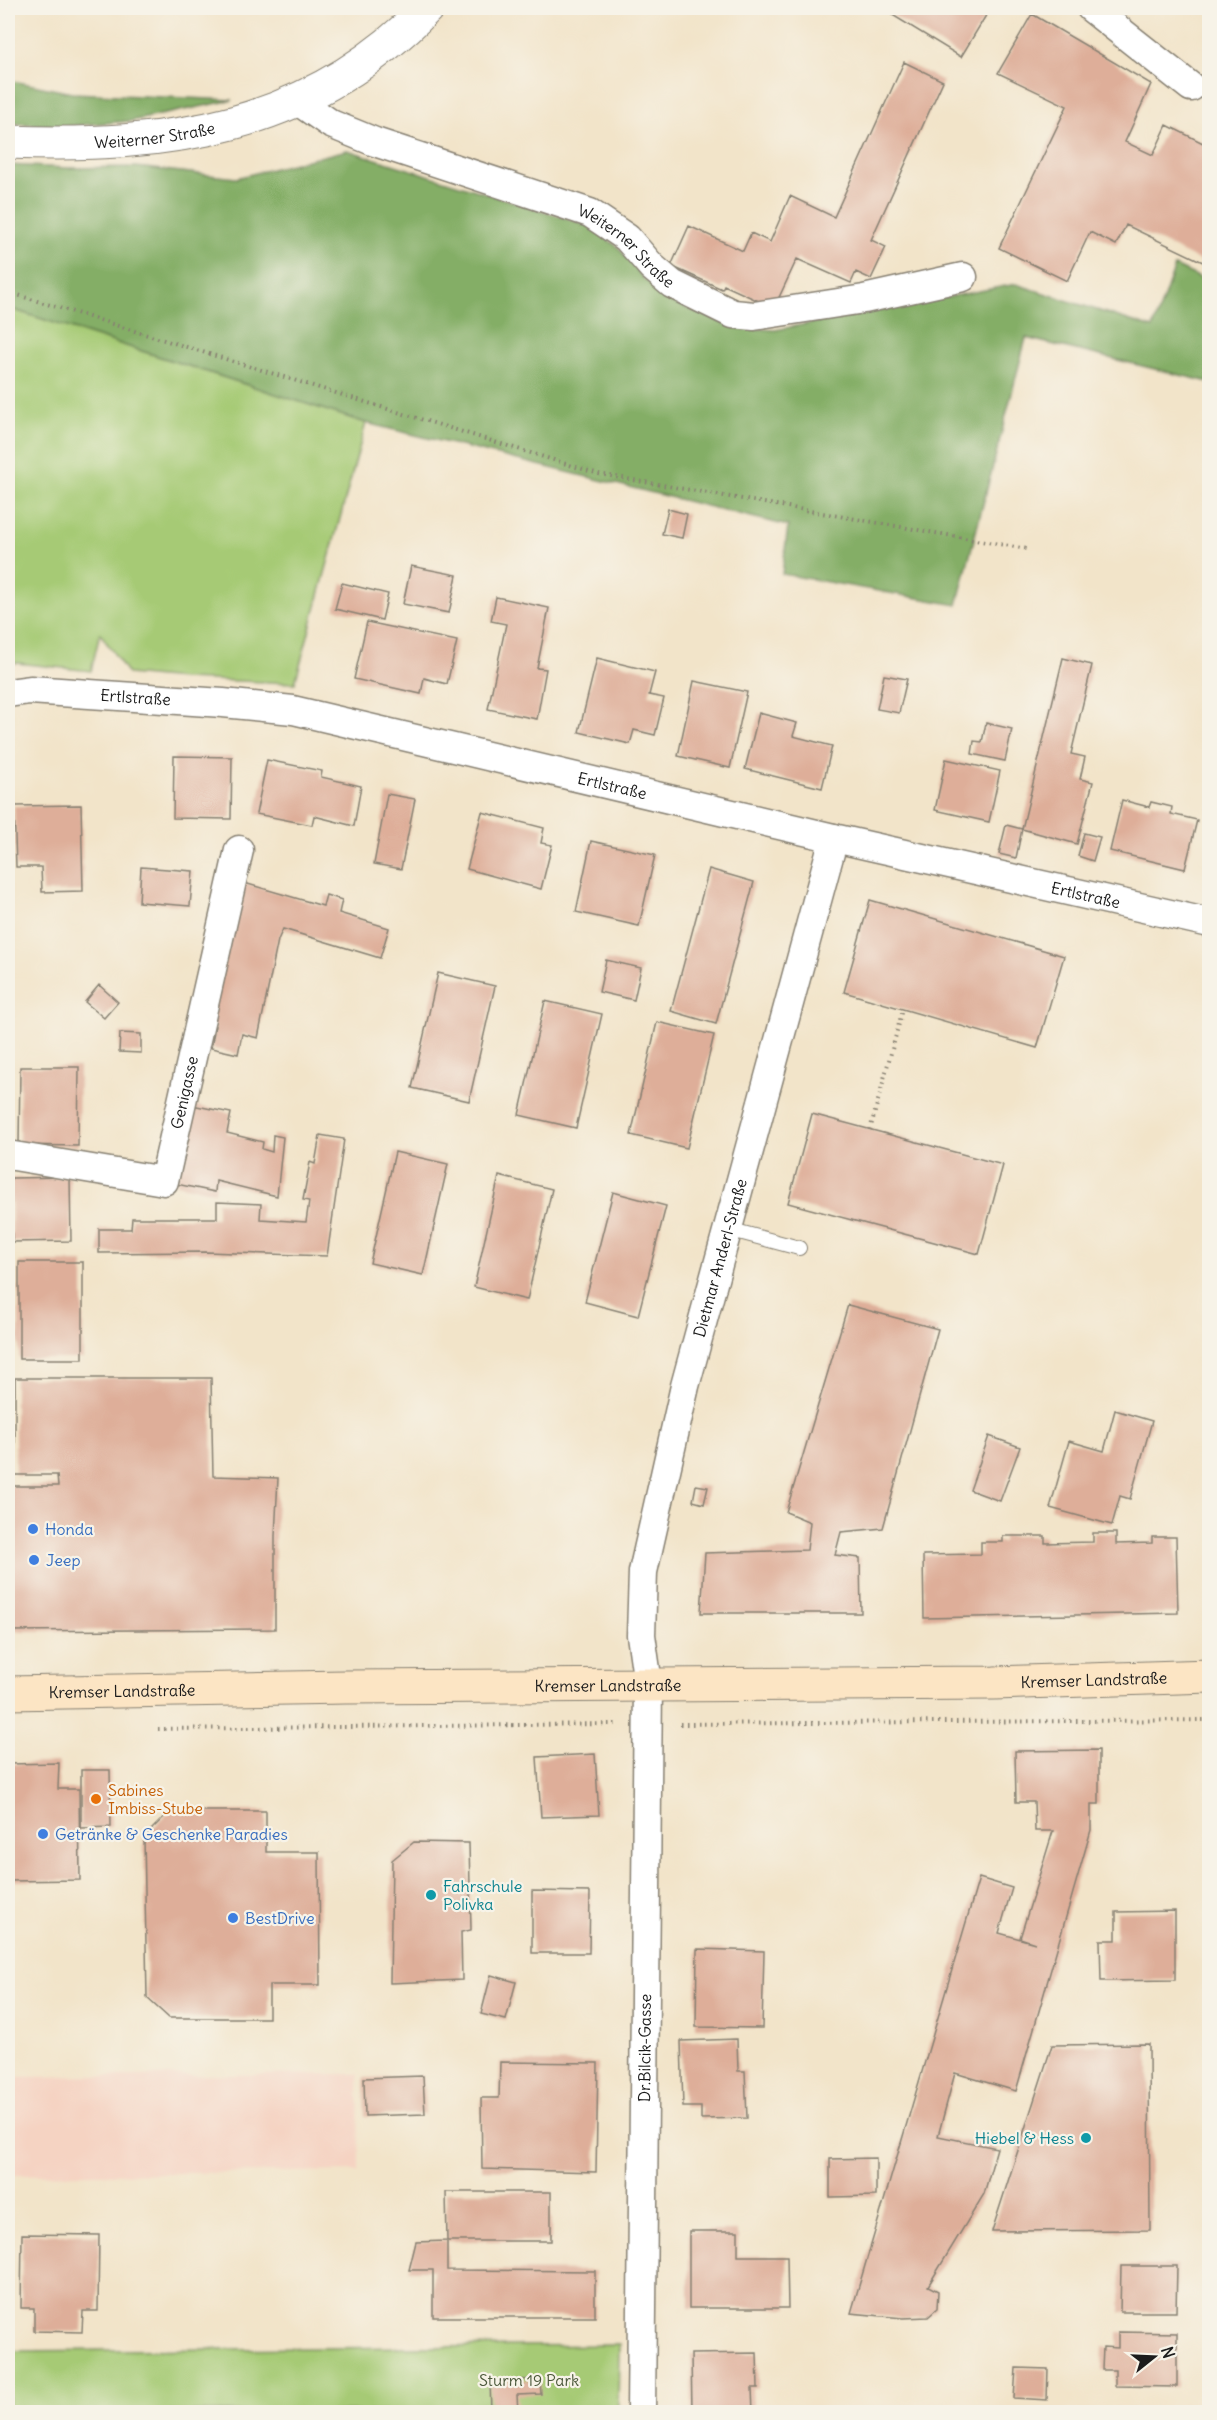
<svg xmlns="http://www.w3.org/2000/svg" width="1217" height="2420" viewBox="0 0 1217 2420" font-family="Delius,sans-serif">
<rect width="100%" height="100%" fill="#f7f3e8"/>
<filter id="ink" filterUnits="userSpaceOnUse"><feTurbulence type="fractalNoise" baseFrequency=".0167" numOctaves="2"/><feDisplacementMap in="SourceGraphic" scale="12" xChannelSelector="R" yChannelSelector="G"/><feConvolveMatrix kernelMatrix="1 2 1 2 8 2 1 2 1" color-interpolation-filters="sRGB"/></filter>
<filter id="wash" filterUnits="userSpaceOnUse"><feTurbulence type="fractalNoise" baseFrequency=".008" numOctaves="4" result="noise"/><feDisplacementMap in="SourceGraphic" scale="24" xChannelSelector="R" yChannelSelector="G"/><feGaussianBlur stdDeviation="1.35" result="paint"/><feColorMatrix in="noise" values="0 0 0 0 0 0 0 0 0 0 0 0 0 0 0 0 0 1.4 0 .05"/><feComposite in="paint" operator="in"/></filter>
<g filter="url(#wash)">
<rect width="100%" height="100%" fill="#f2e4c9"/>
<path fill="#f5d3c2" d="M358 2074 359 2171 9 2175 8 2077Z"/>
<path fill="#a6ca74" stroke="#617348" stroke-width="1.5" d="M8 308 366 423 295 683 182 679 128 674 100 633 91 671 8 662Z
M619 2345 618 2412H8V2351Z"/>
<path fill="#84ae66" stroke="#506541" stroke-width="1.5" d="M8 80 72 93 233 100 131 121 66 126 8 123Z
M347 150 588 225 618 247 643 278 674 303 734 327 775 330 1016 284 1153 328 1175 266 1209 282V382L1026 338 957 605 782 574 788 526 366 423 8 308V165L67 168 136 167 236 178Z"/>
<g id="blocks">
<path fill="#deae99" d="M881 8H980L988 12 961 57Z
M1032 14 1151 84 1125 142 1153 155 1167 125 1209 146V265L1126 225 1116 245 1090 232 1067 281 999 248 1067 106 998 73Z
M904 62 943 81 871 240 886 247 871 279 856 272 851 283 797 259 774 308 724 285 722 289 671 266 689 226 743 251 751 233 770 242 790 196 834 217Z
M668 509 687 514 682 538 662 534Z
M411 566 457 575 449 613 403 604Z
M342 583 388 594 382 620 335 609Z
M496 597 549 608 537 668 546 669 537 719 488 709 506 624 491 621Z
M367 622 457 641 447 684 424 678 421 694 354 679Z
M597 658 655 672 649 695 664 698 655 735 634 730 630 744 579 732Z
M1063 658 1092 665 1071 754 1085 757 1080 779 1093 782 1077 844 1022 829 1016 858 999 854 1006 825 1022 829Z
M884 675 907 679 899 713 877 709Z
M694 681 747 692 730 768 678 756Z
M759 713 797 723 793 736 832 746 822 788 745 769Z
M986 723 1012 729 1005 761 972 754 974 741 982 742Z
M174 756 232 757 231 819 173 818Z
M946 759 1000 771 989 822 935 810Z
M267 760 322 771 321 777 361 786 354 826 314 816 312 825 256 814Z
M387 794 415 799 401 869 374 864Z
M1122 800 1149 807 1151 802 1172 807 1171 814 1197 820 1185 869 1110 851Z
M81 805 83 891 42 892 41 867H16L14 806Z
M482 812 544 828 541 843 552 845 541 889 467 869Z
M1084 833 1100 837 1093 861 1078 856Z
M591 841 655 855 639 926 576 912Z
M141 867 193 871 190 906 139 902Z
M709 869 754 882 716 1024 671 1011Z
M241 882 323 906 326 895 342 900 339 913 389 928 380 958 283 929 278 940 258 1038 242 1034 238 1054 211 1048 215 1026 208 1025Z
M870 900 1064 956 1037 1048 844 992Z
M606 960 641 968 634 1000 599 992Z
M438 973 495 986 469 1101 412 1088Z
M99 985 118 1002 104 1018 85 1002Z
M545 1001 602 1014 576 1128 519 1115Z
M657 1022 714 1035 687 1148 631 1135Z
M120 1033 141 1034V1053L119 1052Z
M20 1067H79L78 1146 19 1145Z
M192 1105 231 1113 227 1133 263 1142 262 1149 272 1152 273 1135 283 1137 277 1196 216 1181 215 1192 176 1184Z
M812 1114 1003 1165 979 1254 788 1203Z
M320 1135 344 1139 327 1256 206 1252 99 1253V1229H131L132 1218H217V1202L261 1204 260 1219 306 1222 309 1201 303 1200 310 1162 315 1164Z
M395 1152 448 1164 423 1275 370 1263Z
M499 1176 552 1189 527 1300 474 1287Z
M70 1177 71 1241 12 1242 11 1178Z
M613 1192 666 1206 638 1316 585 1302Z
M19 1262H83V1359H19Z
M848 1305 938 1329 883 1528 841 1532 835 1555 860 1558 861 1613H701L705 1553 807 1550 810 1522 786 1512Z
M15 1378H211L213 1476 278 1478 275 1536V1629L8 1631V1486H58L57 1475H15Z
M1115 1410 1152 1421 1130 1499 1120 1496 1112 1525 1050 1508 1069 1441 1104 1451Z
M989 1436 1020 1447 1000 1501 970 1490Z
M696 1485 708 1487 704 1504 693 1501Z
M1093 1533H1116V1544L1152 1543V1537H1176L1178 1613 924 1618 923 1555 981 1554V1542H1003V1536H1045V1543L1093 1542Z
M1099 1750V1804H1091V1830L1016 2091 955 2073 938 2136 997 2148 984 2194 928 2286 938 2291 937 2309 928 2317 903 2318 851 2313 979 1878 1012 1888 999 1933 1035 1943 1020 1938 1053 1831H1035L1034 1802H1016L1015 1751Z
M595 1754 599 1815 541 1817 537 1757Z
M59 1763 58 1789H79L80 1880 8 1881V1764Z
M81 1770H110L111 1827 81 1828Z
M170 1811H266V1852H319L320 1985H269V2018H169L147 1998 144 1837Z
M414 1842 469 1843 471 1930 461 1932 462 1980 390 1983 392 1860Z
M532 1891 590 1892 589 1953H532Z
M1175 1911V1980L1101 1981 1100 1940H1116V1912Z
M697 1949 764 1951 762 2028 696 2027Z
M491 1975 516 1982 506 2020 481 2014Z
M737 2039 738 2071H745L747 2118 701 2119V2107H683L681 2041Z
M1149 2044 1150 2230 992 2231 1052 2045Z
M500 2062 598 2063 596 2172 482 2169 481 2098H499Z
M423 2076 425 2114 365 2116 364 2078Z
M876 2158V2196L830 2197V2159Z
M446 2192H551V2241H447V2270L595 2271V2317H433V2270H409L416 2242 447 2241Z
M689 2231H738V2256H787L788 2308H689Z
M22 2234 99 2235 98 2311H83L82 2332 34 2331V2308H21Z
M1121 2266H1177L1176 2312H1120Z
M1118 2332 1177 2333V2387L1115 2386V2370H1102L1103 2347 1118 2348Z
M757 2353 758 2388H752L753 2412H692L691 2354Z
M1016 2368 1048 2369 1047 2400 1014 2398Z
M540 2379 541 2394 517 2395 518 2412H491L490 2381Z"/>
</g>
</g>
<g filter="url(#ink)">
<use href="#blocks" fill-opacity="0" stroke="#878072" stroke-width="1.5"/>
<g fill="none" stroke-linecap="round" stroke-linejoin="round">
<defs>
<path id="service" d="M728 1229 799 1248"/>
<g id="minor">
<path d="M1091 8 1191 87"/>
<path id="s1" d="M298 101 331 124 375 142 590 213 627 238 652 267 672 284 733 314 754 316 864 299 963 277"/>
<path id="s2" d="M8 693 30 690 223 703 293 710 834 838 1210 923"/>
<path id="s3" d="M8 1155 164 1181 239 850"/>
<path id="s4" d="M641 2412 648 1684 641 1635 643 1572 685 1386 834 838"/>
</g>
<g id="tertiary">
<path id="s5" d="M8 142C169 148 309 129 427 8"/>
</g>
<g id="secondary">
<path id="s6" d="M8 1693 345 1687 994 1683 1210 1676"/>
</g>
</defs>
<use href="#service" stroke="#878072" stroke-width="16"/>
<use href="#minor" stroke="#878072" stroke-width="31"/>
<use href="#tertiary" stroke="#878072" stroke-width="35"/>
<use href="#secondary" stroke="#878072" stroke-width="35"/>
<path stroke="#878072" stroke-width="4" stroke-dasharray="1.5 4.5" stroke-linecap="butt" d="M8 292 599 474 1027 549
M870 1130 903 1009
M680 1724 1210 1720
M158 1729 616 1724"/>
<use href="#service" stroke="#fff" stroke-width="14"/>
<use href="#minor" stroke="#fff" stroke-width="28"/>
<use href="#tertiary" stroke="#fff" stroke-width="33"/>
<use href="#secondary" stroke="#fce5c4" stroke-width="33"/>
</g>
</g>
<g fill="#3f7fe0" stroke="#f7f3e8" stroke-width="2">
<circle cx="33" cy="1529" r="6"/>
<circle cx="34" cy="1560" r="6"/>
<circle cx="43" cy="1834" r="6"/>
<circle cx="233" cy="1918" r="6"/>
</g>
<circle fill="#e8710a" stroke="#f7f3e8" stroke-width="2" cx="96" cy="1799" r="6"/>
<g fill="#0f9aa8" stroke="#f7f3e8" stroke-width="2">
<circle cx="431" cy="1895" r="6"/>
<circle cx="1086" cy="2138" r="6"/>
</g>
<g text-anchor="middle" stroke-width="4.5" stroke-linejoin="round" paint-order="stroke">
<g font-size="16" fill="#1c1c1c" stroke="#f7f3e8">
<text dy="6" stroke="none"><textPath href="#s5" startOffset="147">Weiterner Straße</textPath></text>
<text dy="6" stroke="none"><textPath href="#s1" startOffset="363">Weiterner Straße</textPath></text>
<text dy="6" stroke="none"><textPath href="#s2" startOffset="128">Ertlstraße</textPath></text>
<text dy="6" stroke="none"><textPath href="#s2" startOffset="614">Ertlstraße</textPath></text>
<text dy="6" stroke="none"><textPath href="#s2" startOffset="1100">Ertlstraße</textPath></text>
<text dy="6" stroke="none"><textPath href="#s3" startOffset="249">Genigasse</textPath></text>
<text dy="6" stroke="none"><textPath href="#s4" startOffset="1164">Dietmar Anderl-Straße</textPath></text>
<text dy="6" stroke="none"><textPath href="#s6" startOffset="1086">Kremser Landstraße</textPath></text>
<text dy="6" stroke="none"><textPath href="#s6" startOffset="600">Kremser Landstraße</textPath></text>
<text dy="6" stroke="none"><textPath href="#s6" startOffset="114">Kremser Landstraße</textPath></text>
<text dy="6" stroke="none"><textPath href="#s4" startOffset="364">Dr.Bilcik-Gasse</textPath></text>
</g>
<g font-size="16" fill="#366cbe" stroke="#f7f3e8" text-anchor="start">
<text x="45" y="1535">Honda</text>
<text x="46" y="1566">Jeep</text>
<text x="55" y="1840">Getränke &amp; Geschenke Paradies</text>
<text x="245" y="1924">BestDrive</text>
</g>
<g font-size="16" fill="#c56008" stroke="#f7f3e8" text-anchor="start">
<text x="108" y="1796">Sabines<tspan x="108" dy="18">Imbiss-Stube</tspan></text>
</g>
<g font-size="16" fill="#0d838f" stroke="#f7f3e8" text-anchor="start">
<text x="443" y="1892">Fahrschule<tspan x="443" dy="18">Polivka</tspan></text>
<text x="1074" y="2144" text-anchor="end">Hiebel &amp; Hess</text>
</g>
<g font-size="16" fill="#4c593b" stroke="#f7f3e8">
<text x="529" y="2386">Sturm 19 Park</text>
</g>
</g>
<rect width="1217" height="2420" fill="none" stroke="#f7f3e8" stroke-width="30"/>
<g transform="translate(1154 2357) rotate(72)" stroke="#f7f3e8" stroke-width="4.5" paint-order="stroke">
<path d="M0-4.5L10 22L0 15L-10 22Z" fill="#1c1c1c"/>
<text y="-9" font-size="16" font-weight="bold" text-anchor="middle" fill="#1c1c1c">N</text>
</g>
</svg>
